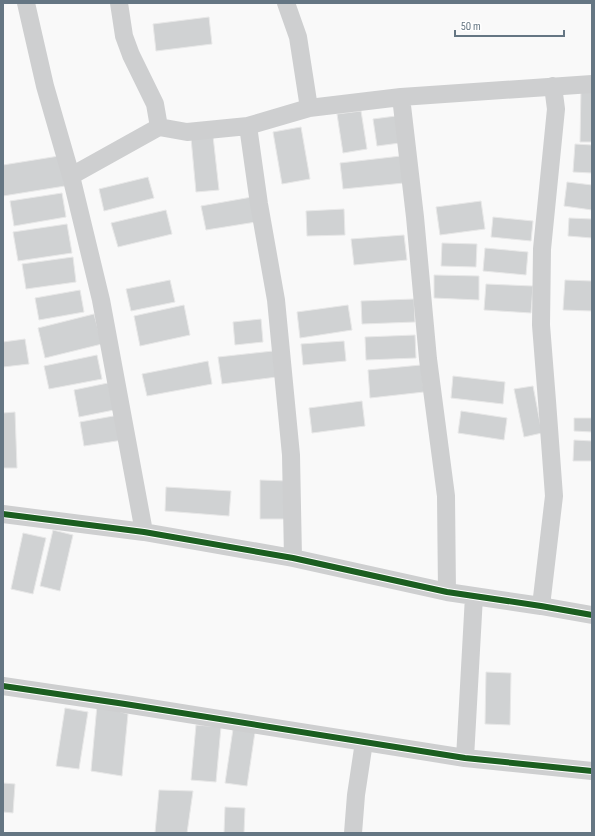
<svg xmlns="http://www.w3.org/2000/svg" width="595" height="836" viewBox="0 0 595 836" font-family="'Sofia Sans Condensed',sans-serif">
<rect width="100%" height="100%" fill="#f9f9f9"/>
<path fill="#d0d2d3" stroke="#e8e8e8" d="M209 17 212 44 156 51 153 24Z
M581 88H592V142H580Z
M361 111 367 149 343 153 337 114Z
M396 116 400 143 377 146 373 119Z
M301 127 310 179 282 184 273 132Z
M213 136 219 190 196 192 191 138Z
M575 144 592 145V173L573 172Z
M59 156 65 186 3 196V165Z
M401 156 404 183 343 189 340 163Z
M148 177 154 198 104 211 99 189Z
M567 182 592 185V210L564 206Z
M62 193 66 217 14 226 10 201Z
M252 197 256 222 206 230 201 206Z
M481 201 485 229 440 235 436 207Z
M344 209 345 235 307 236 306 211Z
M166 210 172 234 118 247 111 223Z
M493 217 533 221 531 241 491 237Z
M569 218 592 219V238L568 236Z
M67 224 72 253 18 261 13 232Z
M404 235 407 260 354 265 351 239Z
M442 243 477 244 476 267 441 266Z
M485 248 528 252 526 275 483 271Z
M73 257 76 282 26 289 22 264Z
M434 275 479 276V300L434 298Z
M170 280 175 302 131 311 126 289Z
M565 280 592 281V311L563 310Z
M486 284 533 286 531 313 484 310Z
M80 290 84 312 39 320 35 298Z
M414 299 415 322 362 324 361 301Z
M184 305 190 335 140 346 134 316Z
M348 305 352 330 300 338 297 312Z
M94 314 102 344 45 358 38 328Z
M261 319 263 342 235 345 233 322Z
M415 335 416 358 366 360 365 337Z
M25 339 29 364 3 367V342Z
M344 341 346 361 303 365 301 344Z
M273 351 277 377 222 384 218 357Z
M97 355 102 379 49 389 44 366Z
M208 361 212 384 147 396 142 374Z
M421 365 424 392 370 398 368 370Z
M453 376 505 382 503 404 451 398Z
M108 383 114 410 79 417 74 390Z
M533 386 542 433 524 437 514 389Z
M362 401 365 426 312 433 309 408Z
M461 411 507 418 504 440 458 433Z
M15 412 17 468H3V413Z
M119 415 123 440 84 446 80 422Z
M574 418H592V432L574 431Z
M574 440 592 441V461H573Z
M260 480 288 481V519H260Z
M166 487 231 491 229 516 165 511Z
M53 530 73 535 60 591 40 586Z
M23 533 46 538 33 594 11 589Z
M486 672 511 673 510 725 485 724Z
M97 705 128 714 122 776 91 771Z
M65 708 88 712 79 769 56 766Z
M196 725 221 727 216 782 191 780Z
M233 729 255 732 247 786 225 783Z
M3 783 15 784 13 813 3 812Z
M159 790 193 791 187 833H155Z
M225 807 245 808 244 833H224Z"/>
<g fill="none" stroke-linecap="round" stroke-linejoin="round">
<path stroke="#cecfd0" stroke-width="18" d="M26 3 45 86 71 176 101 300 144 532
M119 3 124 36 131 55 155 104 159 127
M286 3 298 37 309 108
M401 97 415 217 428 359 446 496 447 592
M248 126 259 204 276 300 291 455 293 558
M71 176 159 127 187 132 248 126 309 108 401 97 592 84
M3 514 144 532 293 558 447 592 541 606 592 615
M541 606 554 496 547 401 541 325 542 249 556 109 553 86
M3 686 125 704 465 758 592 771
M465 758 474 596
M353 833 356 795 364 742"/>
<defs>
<path id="cycleway" d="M3 514 144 532 293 558 447 592 541 606 592 615
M3 686 125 704 465 758 592 771"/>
</defs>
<use href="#cycleway" stroke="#fff" stroke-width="8"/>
<use href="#cycleway" stroke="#1b5e20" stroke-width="6"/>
</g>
<rect width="595" height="836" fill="none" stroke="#657683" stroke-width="8"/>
<path d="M455 30v6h109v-6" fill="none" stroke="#657683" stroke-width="2"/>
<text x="461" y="30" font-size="12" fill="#657683" stroke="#ffffff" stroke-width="3" paint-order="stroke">50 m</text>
</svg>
